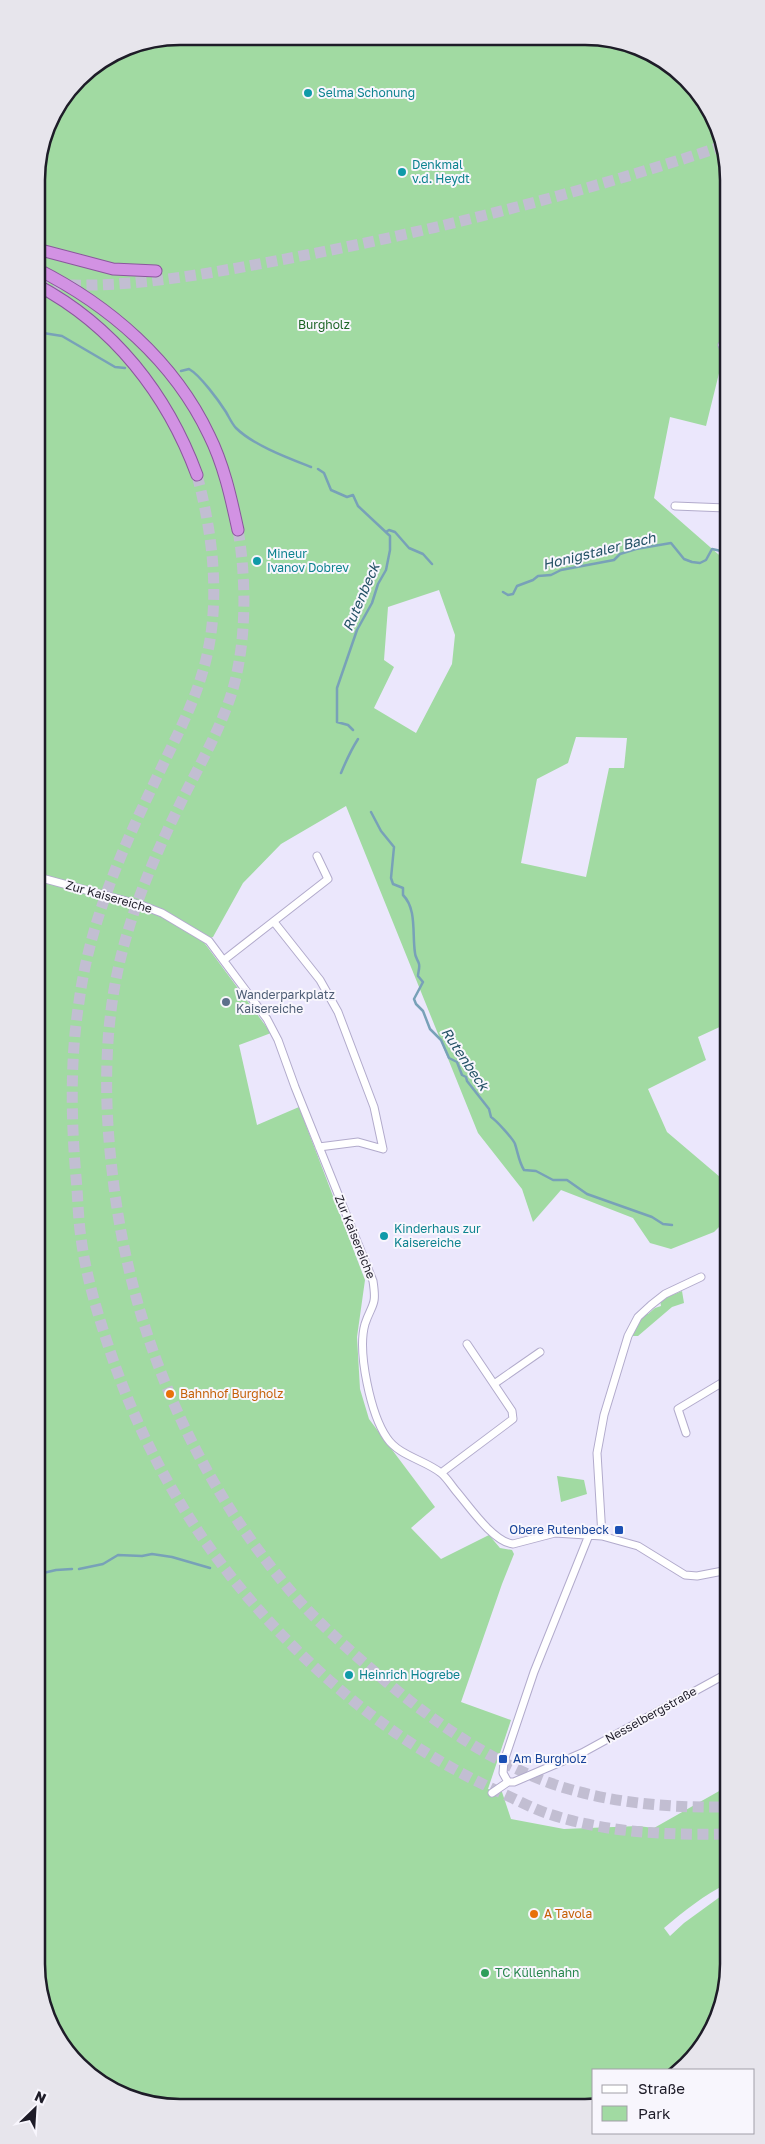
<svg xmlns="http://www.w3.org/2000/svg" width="765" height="2144" viewBox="0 0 765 2144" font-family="'Golos Text',sans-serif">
<rect width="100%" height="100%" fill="#ebe7fc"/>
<path fill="#a1daa2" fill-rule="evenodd" d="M180 36 613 39 687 79 726 152V358L723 357 706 426 670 417 654 498 726 561 727 1015 724 1025 698 1037 706 1060 648 1089 667 1132 727 1183V1219L714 1232 671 1249 650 1243 633 1218 561 1190 533 1222 522 1189 478 1133 346 806 281 844 243 883 213 937 203 941 271 1033 239 1045 257 1125 299 1107 365 1280 357 1337 360 1389 369 1419 435 1507 411 1528 441 1559 489 1535 500 1548 512 1550 514 1554 502 1584 461 1702 511 1720 488 1789 502 1792 511 1819 564 1829 638 1826 654 1828 728 1786V1883C704 1895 684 1911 664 1928L670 1936 684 1923 728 1891V1973L718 2019 693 2059 679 2070H594V2105H152L79 2066 39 1992 37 170 51 117 85 72 125 47ZM439 590 455 635 452 664 416 733 374 708 394 667 384 660 388 607ZM576 737 627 738 624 768H609L586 877 521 863 537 779 568 763Z
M682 1291 684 1303 672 1307 638 1336H633V1328L645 1313 648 1314 655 1308 661 1306 660 1300Z
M557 1476 584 1480 587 1494 561 1502Z"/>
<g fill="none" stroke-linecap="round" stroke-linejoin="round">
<path stroke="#78a1b8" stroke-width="2.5" d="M37 332 62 336 115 367 125 368
M181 371 189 369C200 375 219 401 226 412 229 417 232 424 236 428 253 445 288 458 311 467
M318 469 324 473 331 490 347 497 353 495 358 506 390 536V550L386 570 378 584 372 603 357 630 337 688V722L348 725 353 730
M386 532 389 530 395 532 409 548 423 554 432 564
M503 592 508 595 513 594 517 586 533 580 538 576 551 575 561 570 614 560 620 554 636 549 671 543 684 559 692 562 700 563 706 560 712 549 721 551
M341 773C346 761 351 750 358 739
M371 812 381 831 394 847 391 878 393 884 403 888V895C417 909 412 934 415 953 415 957 418 960 419 964 420 968 418 972 418 976L423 982 414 999 416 1004 423 1011 430 1029 441 1040 449 1058 457 1062 462 1075 466 1077 467 1081 489 1109 491 1117C496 1120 514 1140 515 1144 518 1153 519 1162 524 1170L536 1171 553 1180H567L587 1194 652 1217 663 1224 672 1225
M79 1569 103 1564 118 1555 142 1556 152 1554 172 1557 210 1568
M39 1574 56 1570 72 1569"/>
<path stroke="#c2bed2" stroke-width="11" stroke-dasharray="11 5.5" stroke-linecap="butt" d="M37 283C118 291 200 275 280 260 430 232 578 194 723 146
M197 475C214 538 222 610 202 674 192 708 175 739 160 771 124 845 90 919 79 1002 70 1060 71 1118 76 1177 78 1197 78 1218 81 1238 86 1276 97 1312 109 1348 153 1480 226 1589 330 1681 383 1728 441 1766 506 1795 519 1801 532 1808 546 1813 604 1833 667 1835 728 1834
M238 530C247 582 247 651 229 701 218 732 202 761 187 790 155 854 126 919 114 990 104 1050 105 1110 112 1170 128 1321 187 1465 283 1582 312 1618 348 1649 383 1679 434 1722 488 1760 550 1783 607 1803 668 1808 728 1807"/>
<defs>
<path id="minor" d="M726 340 722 345 726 355
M675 506 726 508
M38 877 141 905 162 913 209 941 267 1019 278 1040 295 1087 373 1281C377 1307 372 1303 365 1324 357 1352 371 1415 387 1438 399 1456 425 1460 441 1473 447 1478 451 1485 456 1491 469 1506 493 1542 513 1544L555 1533 602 1536 638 1546 685 1575 697 1576 728 1570
M274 922 320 980 338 1012 374 1107 383 1149 358 1142 319 1147
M224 960 328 879 317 856
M494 1384 540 1352
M686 1433 678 1409 728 1379
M441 1473 513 1419 512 1411 467 1344
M602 1536 597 1453 604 1415 628 1336 638 1317 651 1305 665 1294 701 1277
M508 1782 503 1773 504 1761 534 1672 589 1535
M492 1793 508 1782H514L582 1753 728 1673"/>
<path id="trunk" d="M37 249 113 269 156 271
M37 269C109 305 174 361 209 435 224 465 231 498 238 530
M37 285C114 326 167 394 197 475"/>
</defs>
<use href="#minor" stroke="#b2abcc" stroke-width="9"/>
<use href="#trunk" stroke="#8b579d" stroke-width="13"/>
<use href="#minor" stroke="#fff" stroke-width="7"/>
<use href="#trunk" stroke="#d292e3" stroke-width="11"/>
</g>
<g fill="#0f9aa8" stroke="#f8f6fd" stroke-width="2">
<circle cx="308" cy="93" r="5"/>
<circle cx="402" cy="172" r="5"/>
<circle cx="257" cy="561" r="5"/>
<circle cx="384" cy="1236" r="5"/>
<circle cx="349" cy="1675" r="5"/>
</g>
<circle fill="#5c6f8a" stroke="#f8f6fd" stroke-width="2" cx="226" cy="1002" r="5"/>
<g fill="#e8710a" stroke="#f8f6fd" stroke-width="2">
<circle cx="170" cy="1394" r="5"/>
<circle cx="534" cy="1914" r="5"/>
</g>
<g fill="#1a4fb4" stroke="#f8f6fd" stroke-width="2">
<rect x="614" y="1525" width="10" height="10" rx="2.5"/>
<rect x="498" y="1754" width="10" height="10" rx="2.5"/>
</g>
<circle fill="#2e9e5b" stroke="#f8f6fd" stroke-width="2" cx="485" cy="1973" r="5"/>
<g text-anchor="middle" stroke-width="4" stroke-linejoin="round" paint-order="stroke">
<g font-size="12" fill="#0d838f" stroke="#f8f6fd" text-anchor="start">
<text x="318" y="97">Selma Schonung</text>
<text x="412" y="169">Denkmal<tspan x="412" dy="14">v.d. Heydt</tspan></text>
<text x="267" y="558">Mineur<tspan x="267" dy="14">Ivanov Dobrev</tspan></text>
<text x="394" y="1233">Kinderhaus zur<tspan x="394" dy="14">Kaisereiche</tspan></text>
<text x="359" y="1679">Heinrich Hogrebe</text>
</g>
<g font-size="12" fill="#1c6425" stroke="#f8f6fd">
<text x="324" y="329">Burgholz</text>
</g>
<g font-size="12" fill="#1e1c28" stroke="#f8f6fd">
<text transform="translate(109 897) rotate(16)" y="4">Zur Kaisereiche</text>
<text transform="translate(355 1237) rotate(68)" y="4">Zur Kaisereiche</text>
<text transform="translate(651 1715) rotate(-29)" y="4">Nesselbergstraße</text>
</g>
<g font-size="12" fill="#4e5e75" stroke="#f8f6fd" text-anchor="start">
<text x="236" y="999">Wanderparkplatz<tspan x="236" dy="14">Kaisereiche</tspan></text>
</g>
<g font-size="12" fill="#c56008" stroke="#f8f6fd" text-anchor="start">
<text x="180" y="1398">Bahnhof Burgholz</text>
<text x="544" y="1918">A Tavola</text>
</g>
<g font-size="12" fill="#164399" stroke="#f8f6fd" text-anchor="end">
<text x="609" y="1534">Obere Rutenbeck</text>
<text x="513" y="1763" text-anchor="start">Am Burgholz</text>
</g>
<g font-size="12" fill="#27864d" stroke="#f8f6fd" text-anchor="start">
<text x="495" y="1977">TC Küllenhahn</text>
</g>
<g font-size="14" font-style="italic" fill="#235165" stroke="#f8f6fd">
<text transform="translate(599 551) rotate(-14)" y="5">Honigstaler Bach</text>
<text transform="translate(361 597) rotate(-67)" y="5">Rutenbeck</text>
<text transform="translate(465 1059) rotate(56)" y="5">Rutenbeck</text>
</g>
</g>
<path d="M0 0H765V2144H0ZM180 45H585A135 135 0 0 1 720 180V1964A135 135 0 0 1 585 2099H180A135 135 0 0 1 45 1964V180A135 135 0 0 1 180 45Z" fill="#e7e5ec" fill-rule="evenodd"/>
<path fill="none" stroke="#1e1c28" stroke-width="2.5" d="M180 45H585A135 135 0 0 1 720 180V1964A135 135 0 0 1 585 2099H180A135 135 0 0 1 45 1964V180A135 135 0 0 1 180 45Z"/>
<rect x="592" y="2069" width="162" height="65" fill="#f8f6fd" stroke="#a19fa8"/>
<rect x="602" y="2085" width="25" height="8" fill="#ffffff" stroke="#a19fa8"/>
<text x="638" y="2094" font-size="15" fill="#1e1c28">Straße</text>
<rect x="602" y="2106" width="25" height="15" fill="#a1daa2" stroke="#a19fa8"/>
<text x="638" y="2119" font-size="15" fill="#1e1c28">Park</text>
<g transform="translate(35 2109) rotate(25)" stroke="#f8f6fd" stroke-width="4" paint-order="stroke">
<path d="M0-4L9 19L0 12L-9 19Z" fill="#1e1c28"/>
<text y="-8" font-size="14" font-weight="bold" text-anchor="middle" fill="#1e1c28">N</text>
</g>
</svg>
